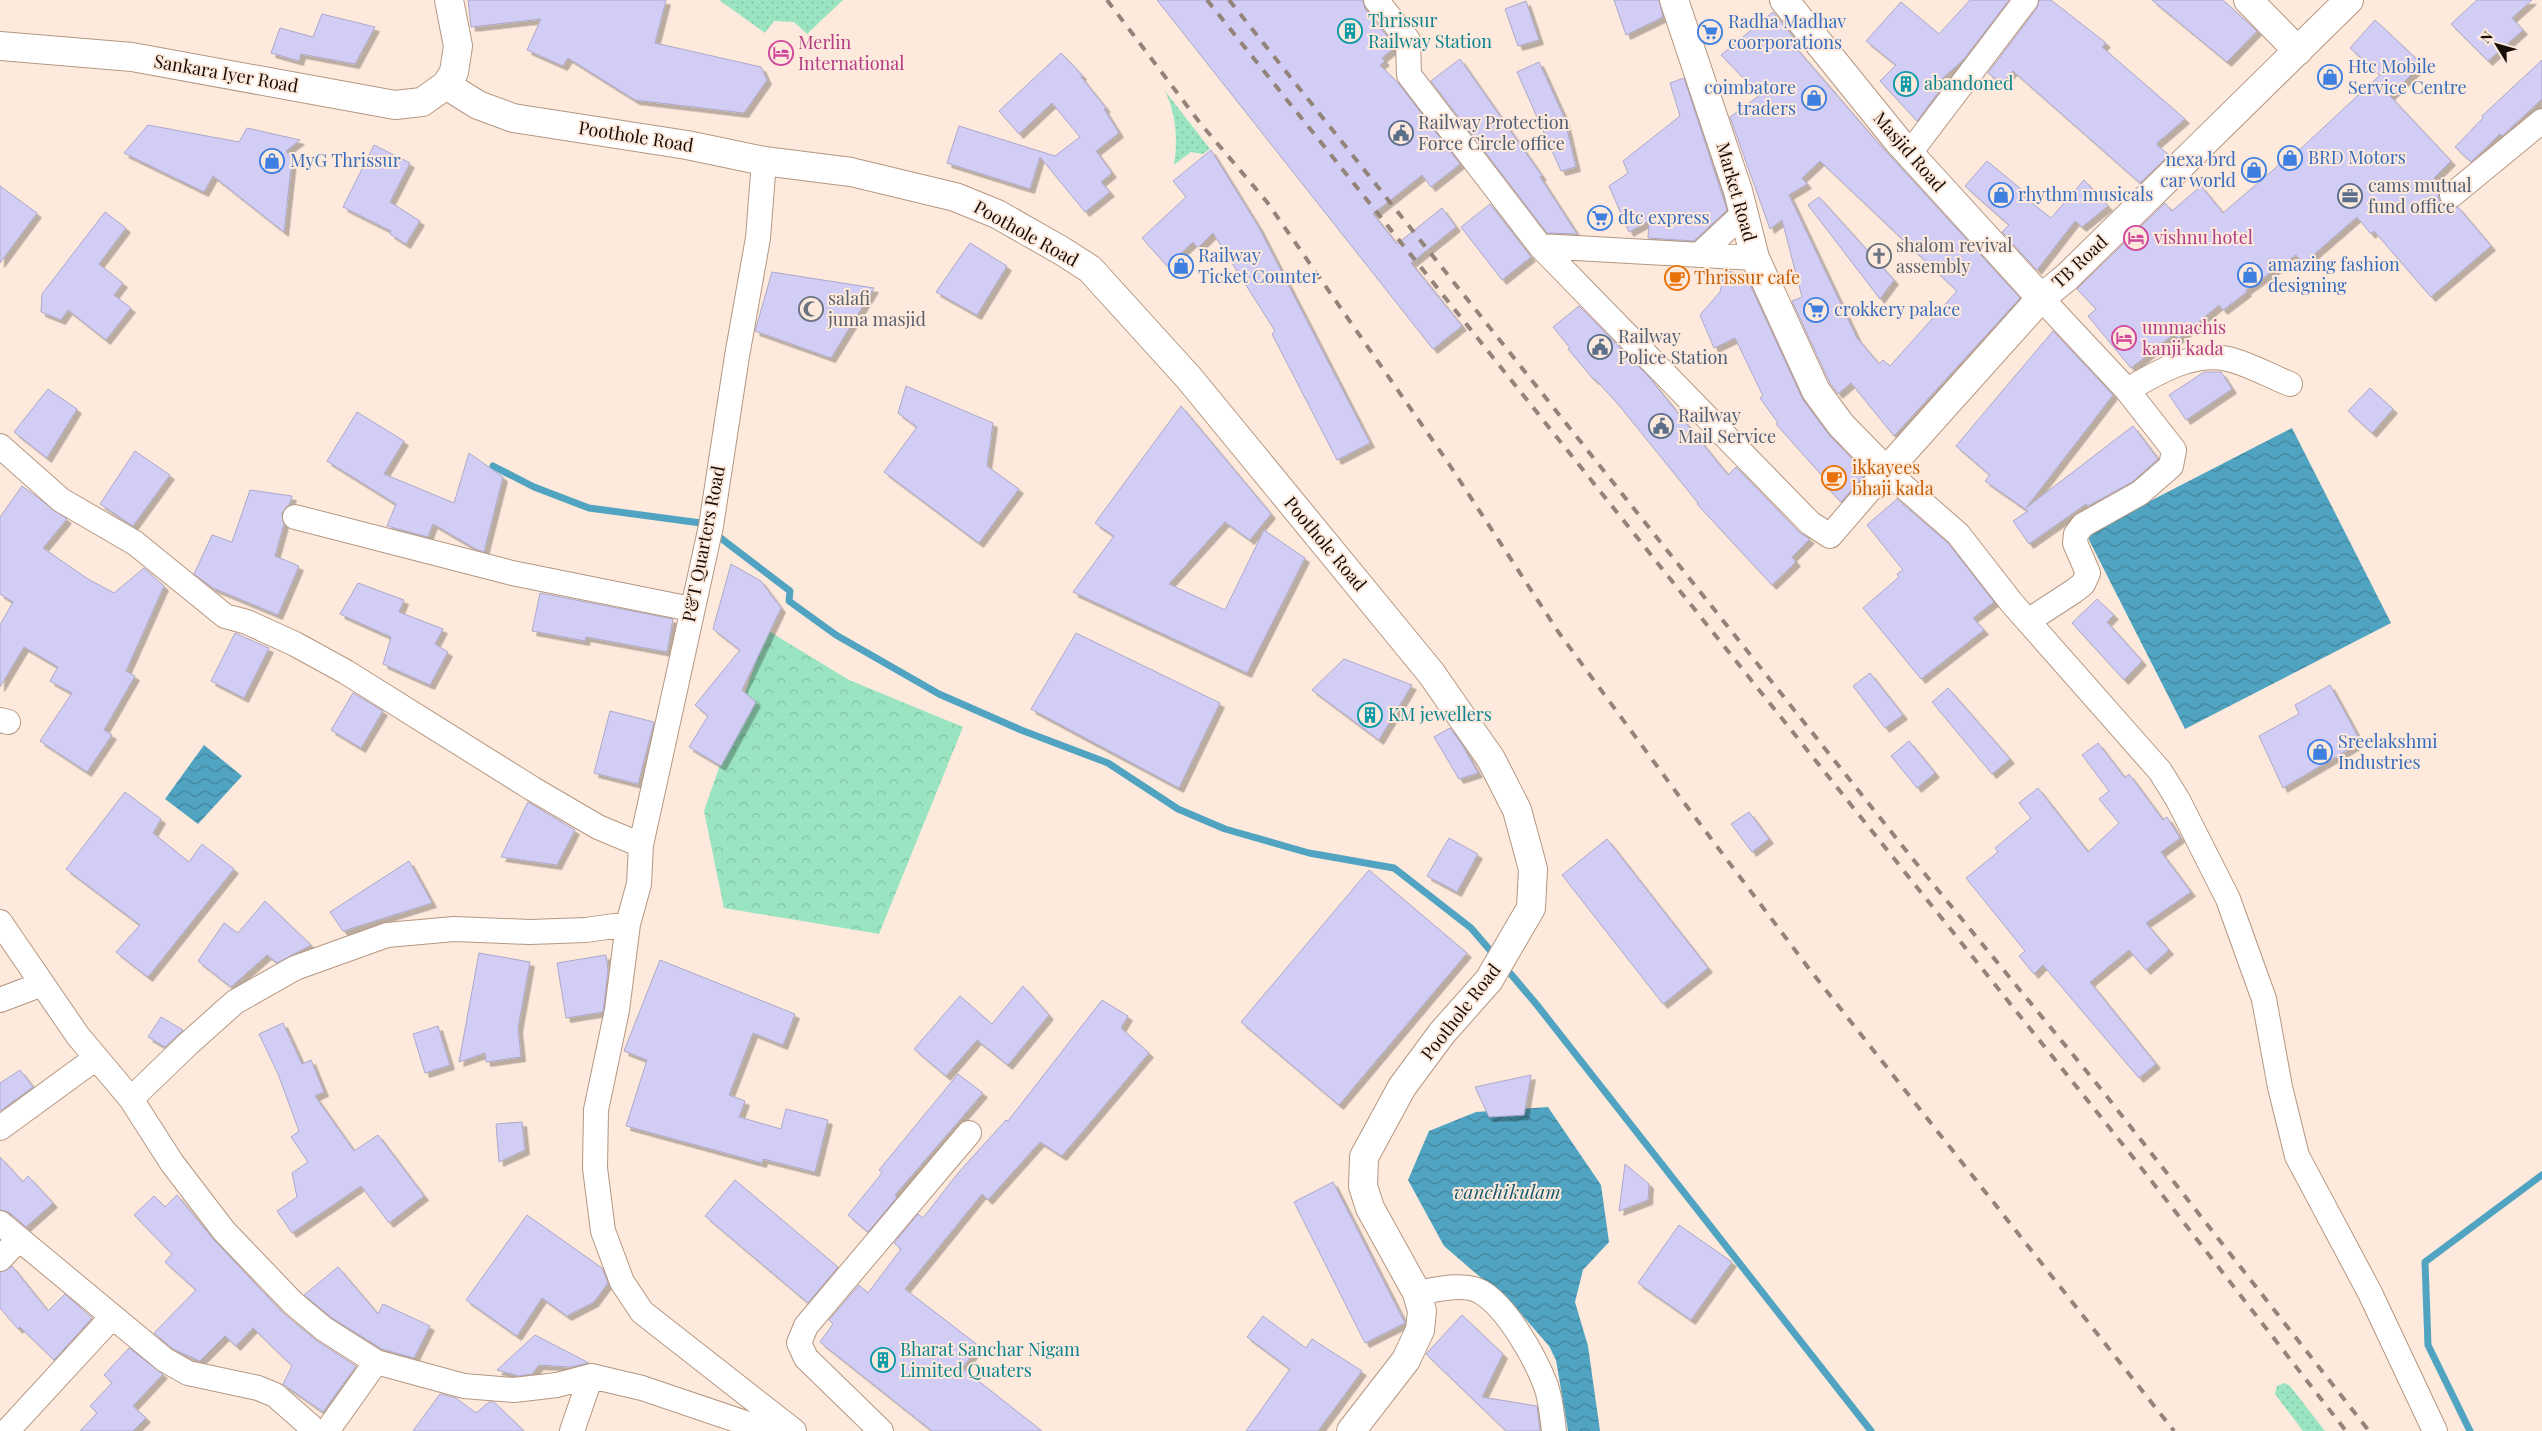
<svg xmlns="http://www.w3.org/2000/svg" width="2542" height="1431" viewBox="0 0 2542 1431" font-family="'Playfair Display',serif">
<defs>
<pattern id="grass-dots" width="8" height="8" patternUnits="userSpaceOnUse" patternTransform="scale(1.25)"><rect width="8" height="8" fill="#9ae4c1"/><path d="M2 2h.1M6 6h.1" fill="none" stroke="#84c2a4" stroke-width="1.8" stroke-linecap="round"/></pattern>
<pattern id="park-crowns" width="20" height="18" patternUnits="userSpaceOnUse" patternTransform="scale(1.25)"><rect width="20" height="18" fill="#9ae4c1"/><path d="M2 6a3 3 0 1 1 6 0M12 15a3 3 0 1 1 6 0" fill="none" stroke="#84c2a4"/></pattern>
<pattern id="water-waves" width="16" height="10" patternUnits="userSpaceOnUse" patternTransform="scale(1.25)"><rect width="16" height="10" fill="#51a4c1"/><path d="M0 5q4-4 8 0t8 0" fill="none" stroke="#42849b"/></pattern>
<filter id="shadow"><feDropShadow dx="4.5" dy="4.5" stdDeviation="0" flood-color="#0004"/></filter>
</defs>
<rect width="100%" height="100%" fill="#feeadc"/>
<path fill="url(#grass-dots)" d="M719 0H843L807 34 794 22 774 21 765 33Z
M1165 91 1210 149 1203 154 1191 152 1174 165C1178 139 1176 114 1165 91Z
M2285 1383 2290 1386 2325 1431H2303L2275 1394 2277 1386Z"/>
<path fill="url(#park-crowns)" d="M767 630 849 680 963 727 879 934 724 908 704 811Z"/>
<path fill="url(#water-waves)" d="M2292 428 2391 623 2185 729 2086 534Z
M204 745 242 776 198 824 165 799Z
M1548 1107 1601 1185 1609 1242 1583 1270 1575 1302 1588 1346 1600 1431H1568L1556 1360 1549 1346 1515 1307 1444 1246 1408 1180 1429 1131 1476 1112Z"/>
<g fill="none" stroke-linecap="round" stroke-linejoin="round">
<path stroke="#51a4c1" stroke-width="7" d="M493 466 534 487 589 508 701 523 790 591 789 601 836 635 939 694 1021 730 1108 763 1178 809 1225 829 1309 853 1394 868 1471 928 1495 956
M1504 966 1537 1005 1871 1431
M2470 1431 2428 1345 2425 1262 2542 1175"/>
</g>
<path fill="#d2cdf5" stroke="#aca8c9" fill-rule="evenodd" filter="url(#shadow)" d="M468 0H666L655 43 761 67 767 80 744 113 635 100 568 58 563 66 527 50 541 19 471 27Z
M1157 0H1363L1365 9 1394 45V48L1382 58 1385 61 1380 65 1399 84 1460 164 1431 187 1422 175 1373 214 1397 244 1442 208 1456 227 1411 263 1462 326 1433 349Z
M1614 0H1659L1663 17 1626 35Z
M1970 0H2009L1964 59 1935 85 1940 90 1917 121 1880 81 1896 65 1866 41 1901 2 1939 34Z
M2039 0H2051L2106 43 2102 47 2185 119 2156 144 2169 155 2140 183 2013 71 2001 83 1988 73 2037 8Z
M2152 0H2223L2257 31 2227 62Z
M2477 0H2532L2512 18 2523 30 2488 61 2451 24Z
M1526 1 1539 40 1518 46 1505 9Z
M1773 12 1794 38 1790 41 1871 135 2020 298 1894 436 1851 383 1838 394 1830 383 1792 301 1802 297 1782 220 1770 229 1730 117 1760 95 1721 55ZM1820 161 1957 291 1890 366 1883 360 1879 364 1857 338 1789 195 1807 184 1802 178Z
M322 14 375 27 355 64 301 54 299 61 271 53 280 28 313 37Z
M2375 20 2422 64 2390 96 2451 161 2434 178 2441 187 2438 197 2441 203 2448 208 2458 207 2491 246 2431 297 2374 231 2371 234 2357 217 2303 264 2296 255 2246 290 2247 292 2223 310 2219 305 2178 339 2174 334 2131 368 2088 316 2096 309 2077 289 2165 203 2172 211 2201 186 2223 213 2280 164 2282 166 2380 75 2350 48Z
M1061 53 1082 75 1081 77 1106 108 1104 109 1119 133 1096 151 1112 173 1101 182 1110 192 1085 212 1040 157 1030 189 947 163 959 126 1055 156 1080 137 1052 103 1019 134 999 111Z
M1460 59 1542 176 1540 177 1577 234 1547 233 1431 81Z
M2542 60V99L2502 136 2500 134 2471 162 2455 147 2483 118 2482 116Z
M1539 62 1564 117 1576 167 1561 171 1517 72Z
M1684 78 1727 210 1694 241 1648 238 1649 221 1629 232 1609 186 1628 173 1623 161 1680 116 1670 83Z
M148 125 239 142 247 128 300 140 286 151 292 159 284 232 213 176 204 192 124 153Z
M374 145 410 163 390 202 420 221 406 244 390 234 391 231 343 207Z
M1211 150 1258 226 1370 443 1337 460 1272 334 1275 331 1213 233 1198 248 1193 242 1167 266 1142 238 1186 197 1173 181Z
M1987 161 2021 189 2018 192 2051 218 2084 180 2108 206 2082 227 2075 221 2037 270 2002 232 2009 225 1965 186Z
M0 186 37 213 0 263Z
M1819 197 1894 280 1880 299 1808 205Z
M1490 204 1531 257 1502 280 1461 227Z
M105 212 126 228 99 264 123 283 114 295 131 308 106 340 68 310 61 320 41 312 42 294Z
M970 243 1007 266 977 315 936 292Z
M1725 270 1746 276 1803 400 1830 436 1866 473 1841 502 1822 482 1825 479 1776 424 1778 423 1760 398 1763 396 1735 338 1714 348 1700 315 1720 292Z
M772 272 874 288 831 358 755 331Z
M1579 306 1648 376 1728 475 1736 467 1800 533 1810 539 1792 557 1796 562 1772 585 1697 504 1698 503 1618 404 1595 379 1594 380 1568 349 1570 348 1553 327Z
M2053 331 2113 395 2026 508 2133 426 2158 459 2132 482 2088 506 2086 504 2029 544 2013 521 2028 511 1985 481 1990 475 1956 446Z
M2204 372H2221L2232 389 2186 420 2169 395Z
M906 386 993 423 987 466 1019 489 979 543 884 472 917 427 898 413Z
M2370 388 2393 409 2372 433 2348 411Z
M48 389 77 409 47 458 14 432Z
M1181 406 1271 514 1250 540 1225 522 1169 584 1225 610 1264 530 1305 558 1247 673 1073 592 1114 536 1095 523Z
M357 412 404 441 384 474 454 503 469 453 503 477 484 552 476 549 433 524 428 537 387 526 396 504 327 461Z
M135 451 170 475 133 526 100 504Z
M22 486 67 519 43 548 88 579 114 593 144 568 164 586 126 671 135 676 104 730 112 735 87 772 40 741 72 693 50 681 58 667 24 647 0 687V625L13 602 0 594V517Z
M250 490 292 496 289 505 282 513 284 524 275 556 299 566 278 615 213 588 194 574 212 535 232 542Z
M1897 499 1948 543 1994 602 1973 618 1984 630 1921 679 1863 608 1899 577 1897 574 1903 570 1867 525Z
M731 564 761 581 781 608 742 690 756 702 721 766 689 747 708 716 695 705 740 650 713 629Z
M358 583 404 600 399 612 443 629 435 644 448 652 430 685 383 664 391 637 340 614Z
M540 593 673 619 667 652 586 637 585 641 532 631Z
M2097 599 2114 615 2107 622 2142 661 2124 680 2072 623Z
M235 633 269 648 244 698 211 681Z
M1076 633 1220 703 1179 788 1031 709Z
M1344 659 1412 685 1379 740 1312 690Z
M1870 673 1903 715 1885 728 1853 686Z
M2330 685 2361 742 2283 788 2259 736 2299 714 2295 705Z
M1948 688 2010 759 1992 774 1932 702Z
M353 693 383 711 361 748 331 730Z
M610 711 654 722 638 784 594 773Z
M1450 728 1461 743 1478 773 1459 779 1434 737Z
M1909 741 1935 773 1917 788 1891 756Z
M2098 743 2125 778 2129 774 2163 820 2167 817 2180 838 2161 852 2191 892 2146 923 2169 950 2146 970 2129 950 2090 982 2156 1064 2139 1078 2043 965 2034 974 2019 956 2025 951 1966 878 1998 852 1995 848 2031 818 2019 803 2038 788 2088 852 2119 823 2099 799 2109 791 2082 755Z
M125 792 161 819 153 833 189 862 202 844 234 869 148 977 116 952 140 925 66 869Z
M528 802 575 830 557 865 501 857Z
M1749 812 1769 839 1752 852 1731 824Z
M1449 838 1478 854 1457 892 1427 876Z
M1607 839 1708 968 1663 1004 1562 875Z
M409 861 432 903 343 931 330 912Z
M1369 870 1467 953 1339 1105 1241 1022Z
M265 901 311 945 277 963 267 955 231 987 198 961 224 923 238 933Z
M479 953 530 962 518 1028 521 1057 486 1062 485 1053 459 1062Z
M606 955 608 970 603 1012 566 1018 557 963Z
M660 960 795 1014 783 1045 753 1033 729 1095 745 1101 739 1117 781 1129 786 1109 828 1120 815 1172 763 1159 762 1163 626 1126 647 1060 624 1051Z
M1023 986 1049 1015 1008 1065 977 1040 946 1076 914 1049 960 996 992 1024Z
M1102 1000 1128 1016 1121 1028 1149 1053 1062 1156 1040 1142 988 1200 982 1194 905 1289 979 1346 962 1368 1042 1431H932L820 1342 833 1324 829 1320 859 1285 868 1293 901 1249 894 1243 918 1214 923 1218 958 1173 1006 1120 1008 1121Z
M161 1017 183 1030 165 1047 148 1037Z
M283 1023 302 1064 311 1060 324 1092 315 1096 354 1151 378 1135 424 1196 389 1223 361 1186 292 1233 277 1211 297 1197 292 1173 308 1162 291 1137 299 1131 278 1074 259 1034Z
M438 1026 450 1065 425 1073 413 1034Z
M20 1070 33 1087 0 1111V1083Z
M958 1074 983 1093 895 1195 897 1197 868 1232 848 1215 882 1173 879 1170Z
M1531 1075 1524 1115 1489 1117 1475 1087Z
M522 1122 525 1150 499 1162 496 1124Z
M0 1157 23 1182 28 1176 53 1203 26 1227 9 1212 0 1210Z
M1625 1164 1649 1184 1648 1200 1619 1211Z
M735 1180 838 1267 808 1303 705 1216Z
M1333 1182 1405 1323 1365 1343 1294 1202Z
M177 1195 214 1240 283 1313 317 1341 356 1366 323 1412 283 1384 292 1366 253 1328 236 1346 225 1336 200 1361 173 1349 154 1333 196 1290 165 1262 172 1254 134 1215 154 1196 165 1207Z
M527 1215 602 1268 608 1283 594 1302 567 1316 542 1298 517 1336 466 1300Z
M1679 1225 1732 1262 1691 1320 1638 1283Z
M12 1266 48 1311 65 1294 92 1318 54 1360 20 1327 18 1329 0 1308V1272Z
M338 1267 378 1314 383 1304 430 1326 414 1358 382 1349 332 1318 304 1295Z
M1462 1315 1503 1354 1482 1397 1537 1406 1540 1431H1506L1426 1354Z
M1263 1316 1306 1348 1312 1339 1362 1371 1318 1431H1246L1290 1369 1247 1337Z
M535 1335 589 1363 570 1367 539 1365 532 1374 519 1376 497 1370Z
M129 1348 163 1374 133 1406 146 1418 133 1431H80L97 1413 90 1406 112 1383 104 1375Z
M440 1394 456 1398 476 1413 489 1402H494L524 1431H413Z"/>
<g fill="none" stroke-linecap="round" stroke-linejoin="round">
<defs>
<path id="minor" d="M1376 0 1408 40 1409 75 1540 246 1810 523 1830 536 1886 471 1958 534 2011 602 2160 771 2178 800 2228 899 2264 999 2280 1087 2297 1156 2370 1293 2435 1431
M1909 154 2026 0
M764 161 758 238 737 356 711 526 641 845 639 884 628 924 617 1010 596 1110 595 1168 603 1231 622 1282 642 1312 794 1431
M2452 195 2542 121
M1540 246 1755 258
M1699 255 1744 213
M2041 298 2127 390C2157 373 2192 351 2228 359 2249 364 2270 376 2290 384
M0 446 61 500 135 543 225 616 247 622 295 644 346 672 533 789 598 827 641 845
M295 517 512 573 691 609
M2028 621 2074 591 2083 584 2088 573 2075 543 2076 534 2083 525 2140 493 2171 466 2174 450 2127 390
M0 720 8 722
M0 922 78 1036 131 1099 172 1163 224 1231 293 1303 324 1329 376 1362 464 1386 514 1390 557 1385 591 1376 642 1388 769 1431
M0 1000 42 984
M131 1099 188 1044 235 1002 295 968 387 935 454 929 530 932 586 930 628 924
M0 1128 96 1058
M0 1223 165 1360 188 1373 258 1388 275 1395 316 1431
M0 1259 19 1239
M1417 1293C1434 1290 1465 1282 1481 1292 1507 1307 1535 1357 1546 1386 1551 1400 1552 1416 1554 1431
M7 1431 112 1317
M327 1431 376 1362
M572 1431 591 1376
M881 1431 806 1358 799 1343 806 1326 969 1133"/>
<path id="tertiary" d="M1674 0 1738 191 1755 258 1816 391 1841 425 1886 471 2041 298 2067 277 2349 0
M1784 0 1898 141 2041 298
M2248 0 2298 51
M446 85 478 105 513 118 687 145 764 161 851 172 955 197 997 214 1062 251 1090 269 1189 378 1431 673 1491 759 1517 810 1533 869 1531 908 1489 980 1442 1033 1402 1087 1364 1157 1363 1186 1370 1208 1417 1293 1422 1311 1420 1330 1406 1360 1351 1431"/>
<path id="primary" d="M0 46 132 57 395 105 422 102 446 85 454 72 458 46 449 0"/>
</defs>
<use href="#minor" stroke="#b59781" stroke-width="26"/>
<use href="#tertiary" stroke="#b59781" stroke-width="30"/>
<use href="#primary" stroke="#b59781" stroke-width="30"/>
<use href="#minor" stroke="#fff" stroke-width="24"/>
<use href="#tertiary" stroke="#fff" stroke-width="28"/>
<use href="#primary" stroke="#fff" stroke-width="28"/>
<path stroke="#938379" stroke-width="4" stroke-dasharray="9 9" stroke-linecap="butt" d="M1107 0 1200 123 1267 202 1447 461 1559 633 1682 800 1810 970 2174 1431
M1207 0 2132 1156 2346 1431
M1229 0 1920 868 2101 1089 2369 1431"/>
</g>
<defs>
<symbol id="building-ring" viewBox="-11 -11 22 22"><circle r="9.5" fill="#feeadc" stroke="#0f9aa8" stroke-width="1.5"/><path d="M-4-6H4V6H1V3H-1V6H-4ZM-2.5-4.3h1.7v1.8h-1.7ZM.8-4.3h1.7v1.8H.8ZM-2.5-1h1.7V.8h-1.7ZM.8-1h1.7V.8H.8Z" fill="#0f9aa8"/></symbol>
<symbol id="supermarket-ring" viewBox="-11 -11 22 22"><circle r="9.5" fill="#feeadc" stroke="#3f7fe0" stroke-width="1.5"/><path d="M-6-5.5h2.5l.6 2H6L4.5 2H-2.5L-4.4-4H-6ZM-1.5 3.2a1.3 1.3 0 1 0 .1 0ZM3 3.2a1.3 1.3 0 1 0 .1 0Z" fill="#3f7fe0"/></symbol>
<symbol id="hotel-ring" viewBox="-11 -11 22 22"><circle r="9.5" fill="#feeadc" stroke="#d1479c" stroke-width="1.5"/><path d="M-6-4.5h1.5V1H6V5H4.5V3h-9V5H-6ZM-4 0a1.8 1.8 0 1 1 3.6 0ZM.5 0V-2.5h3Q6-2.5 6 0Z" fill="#d1479c"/></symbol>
<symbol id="shop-ring" viewBox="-11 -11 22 22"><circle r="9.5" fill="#feeadc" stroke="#3f7fe0" stroke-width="1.5"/><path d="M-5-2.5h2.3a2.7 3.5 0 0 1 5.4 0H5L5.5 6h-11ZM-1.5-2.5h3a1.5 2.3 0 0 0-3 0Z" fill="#3f7fe0"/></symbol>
<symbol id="civic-ring" viewBox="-11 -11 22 22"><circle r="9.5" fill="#feeadc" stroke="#5c6f8a" stroke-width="1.5"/><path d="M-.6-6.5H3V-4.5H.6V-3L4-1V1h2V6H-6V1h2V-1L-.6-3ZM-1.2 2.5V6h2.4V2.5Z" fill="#5c6f8a"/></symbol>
<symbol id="office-ring" viewBox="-11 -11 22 22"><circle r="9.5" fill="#feeadc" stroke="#5c6f8a" stroke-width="1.5"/><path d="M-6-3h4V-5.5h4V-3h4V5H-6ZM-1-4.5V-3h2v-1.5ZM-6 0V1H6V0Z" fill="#5c6f8a"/></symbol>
<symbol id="church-ring" viewBox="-11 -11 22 22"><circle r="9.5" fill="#feeadc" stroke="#6b7280" stroke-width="1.5"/><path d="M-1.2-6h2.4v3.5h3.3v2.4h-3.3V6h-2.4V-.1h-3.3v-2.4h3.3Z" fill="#6b7280"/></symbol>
<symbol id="cafe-ring" viewBox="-11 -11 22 22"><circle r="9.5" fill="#feeadc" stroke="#e8710a" stroke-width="1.5"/><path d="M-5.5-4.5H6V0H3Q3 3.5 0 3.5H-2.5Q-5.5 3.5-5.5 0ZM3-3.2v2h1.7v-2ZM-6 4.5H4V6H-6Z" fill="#e8710a"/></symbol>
<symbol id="mosque-ring" viewBox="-11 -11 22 22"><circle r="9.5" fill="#feeadc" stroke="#6b7280" stroke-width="1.5"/><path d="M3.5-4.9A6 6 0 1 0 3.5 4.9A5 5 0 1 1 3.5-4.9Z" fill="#6b7280"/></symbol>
</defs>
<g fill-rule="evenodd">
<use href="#building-ring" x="1336" y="17" width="28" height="28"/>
<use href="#supermarket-ring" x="1696" y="18" width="28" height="28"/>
<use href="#hotel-ring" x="767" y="39" width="28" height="28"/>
<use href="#shop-ring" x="2316" y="63" width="28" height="28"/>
<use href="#building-ring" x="1892" y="70" width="28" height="28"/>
<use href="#shop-ring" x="1800" y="84" width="28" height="28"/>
<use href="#civic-ring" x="1387" y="119" width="28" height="28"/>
<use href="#shop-ring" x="2276" y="144" width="28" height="28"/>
<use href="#shop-ring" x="258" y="147" width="28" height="28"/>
<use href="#shop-ring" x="2240" y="156" width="28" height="28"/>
<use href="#shop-ring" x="1987" y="181" width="28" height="28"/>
<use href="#office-ring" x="2336" y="182" width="28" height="28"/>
<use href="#supermarket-ring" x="1586" y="204" width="28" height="28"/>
<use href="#hotel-ring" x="2122" y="224" width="28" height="28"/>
<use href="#church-ring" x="1865" y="242" width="28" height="28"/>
<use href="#shop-ring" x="1167" y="252" width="28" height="28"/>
<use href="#shop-ring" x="2236" y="261" width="28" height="28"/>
<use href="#cafe-ring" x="1663" y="264" width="28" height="28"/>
<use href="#mosque-ring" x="797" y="295" width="28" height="28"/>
<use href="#supermarket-ring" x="1802" y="296" width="28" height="28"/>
<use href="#hotel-ring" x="2110" y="324" width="28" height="28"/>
<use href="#civic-ring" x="1586" y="333" width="28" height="28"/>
<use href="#civic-ring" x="1647" y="412" width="28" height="28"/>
<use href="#cafe-ring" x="1820" y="464" width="28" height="28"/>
<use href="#building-ring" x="1356" y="701" width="28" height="28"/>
<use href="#shop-ring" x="2306" y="738" width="28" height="28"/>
<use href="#building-ring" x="869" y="1346" width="28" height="28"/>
</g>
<g text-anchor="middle" stroke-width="4" stroke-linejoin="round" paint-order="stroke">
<g font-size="18" fill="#0d838f" stroke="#feeadc" text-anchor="start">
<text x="1368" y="27">Thrissur<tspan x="1368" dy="21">Railway Station</tspan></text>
<text x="1924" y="90">abandoned</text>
<text x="1388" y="721">KM jewellers</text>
<text x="900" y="1356">Bharat Sanchar Nigam<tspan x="900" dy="21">Limited Quaters</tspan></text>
</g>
<g font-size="18" fill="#366cbe" stroke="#feeadc" text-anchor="start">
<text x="1728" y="28">Radha Madhav<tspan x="1728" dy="21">coorporations</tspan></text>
<text x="2348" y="73">Htc Mobile<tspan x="2348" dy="21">Service Centre</tspan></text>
<text x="1796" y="94" text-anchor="end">coimbatore<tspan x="1796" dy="21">traders</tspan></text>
<text x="2308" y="164">BRD Motors</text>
<text x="2236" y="166" text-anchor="end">nexa brd<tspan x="2236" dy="21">car world</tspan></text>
<text x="290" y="167">MyG Thrissur</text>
<text x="2018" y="201">rhythm musicals</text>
<text x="1618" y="224">dtc express</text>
<text x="1198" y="262">Railway<tspan x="1198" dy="21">Ticket Counter</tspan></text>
<text x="2268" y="271">amazing fashion<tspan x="2268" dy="21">designing</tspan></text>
<text x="1834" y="316">crokkery palace</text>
<text x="2338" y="748">Sreelakshmi<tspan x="2338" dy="21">Industries</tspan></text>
</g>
<g font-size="18" fill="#b23c85" stroke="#feeadc" text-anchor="start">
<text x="798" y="49">Merlin<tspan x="798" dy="21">International</tspan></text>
<text x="2154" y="244">vishnu hotel</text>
<text x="2142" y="334">ummachis<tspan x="2142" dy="21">kanji kada</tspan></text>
</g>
<g font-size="18" fill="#170d06" stroke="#feeadc">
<text transform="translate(226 74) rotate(10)" y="6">Sankara Iyer Road</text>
<text transform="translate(636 137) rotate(9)" y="6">Poothole Road</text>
<text transform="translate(1909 152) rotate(49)" y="6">Masjid Road</text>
<text transform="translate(1736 192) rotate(74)" y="6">Market Road</text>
<text transform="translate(1026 234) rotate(29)" y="6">Poothole Road</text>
<text transform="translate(2080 262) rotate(-43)" y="6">TB Road</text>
<text transform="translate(704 544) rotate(-79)" y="6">P&amp;T Quarters Road</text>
<text transform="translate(1325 544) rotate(50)" y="6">Poothole Road</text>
<text transform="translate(1461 1012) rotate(-52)" y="6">Poothole Road</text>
</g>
<g font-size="18" fill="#4e5e75" stroke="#feeadc" text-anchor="start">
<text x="1418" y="129">Railway Protection<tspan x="1418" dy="21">Force Circle office</tspan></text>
<text x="2368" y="192">cams mutual<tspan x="2368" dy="21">fund office</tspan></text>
<text x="1618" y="343">Railway<tspan x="1618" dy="21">Police Station</tspan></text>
<text x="1678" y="422">Railway<tspan x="1678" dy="21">Mail Service</tspan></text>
</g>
<g font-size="18" fill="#5b616d" stroke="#feeadc" text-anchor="start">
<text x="1896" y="252">shalom revival<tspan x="1896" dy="21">assembly</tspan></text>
<text x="828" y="305">salafi<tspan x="828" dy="21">juma masjid</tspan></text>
</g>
<g font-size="18" fill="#c56008" stroke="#feeadc" text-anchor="start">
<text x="1694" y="284">Thrissur cafe</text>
<text x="1852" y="474">ikkayees<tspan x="1852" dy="21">bhaji kada</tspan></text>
</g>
<g font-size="19" font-style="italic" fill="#175a6f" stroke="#feeadc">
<text x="1507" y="1199">vanchikulam</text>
</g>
</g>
<g transform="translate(2497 45) rotate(307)" stroke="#feeadc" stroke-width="4" paint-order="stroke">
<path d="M0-4L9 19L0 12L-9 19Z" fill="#170d06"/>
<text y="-8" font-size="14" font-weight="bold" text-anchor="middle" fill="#170d06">N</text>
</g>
</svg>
